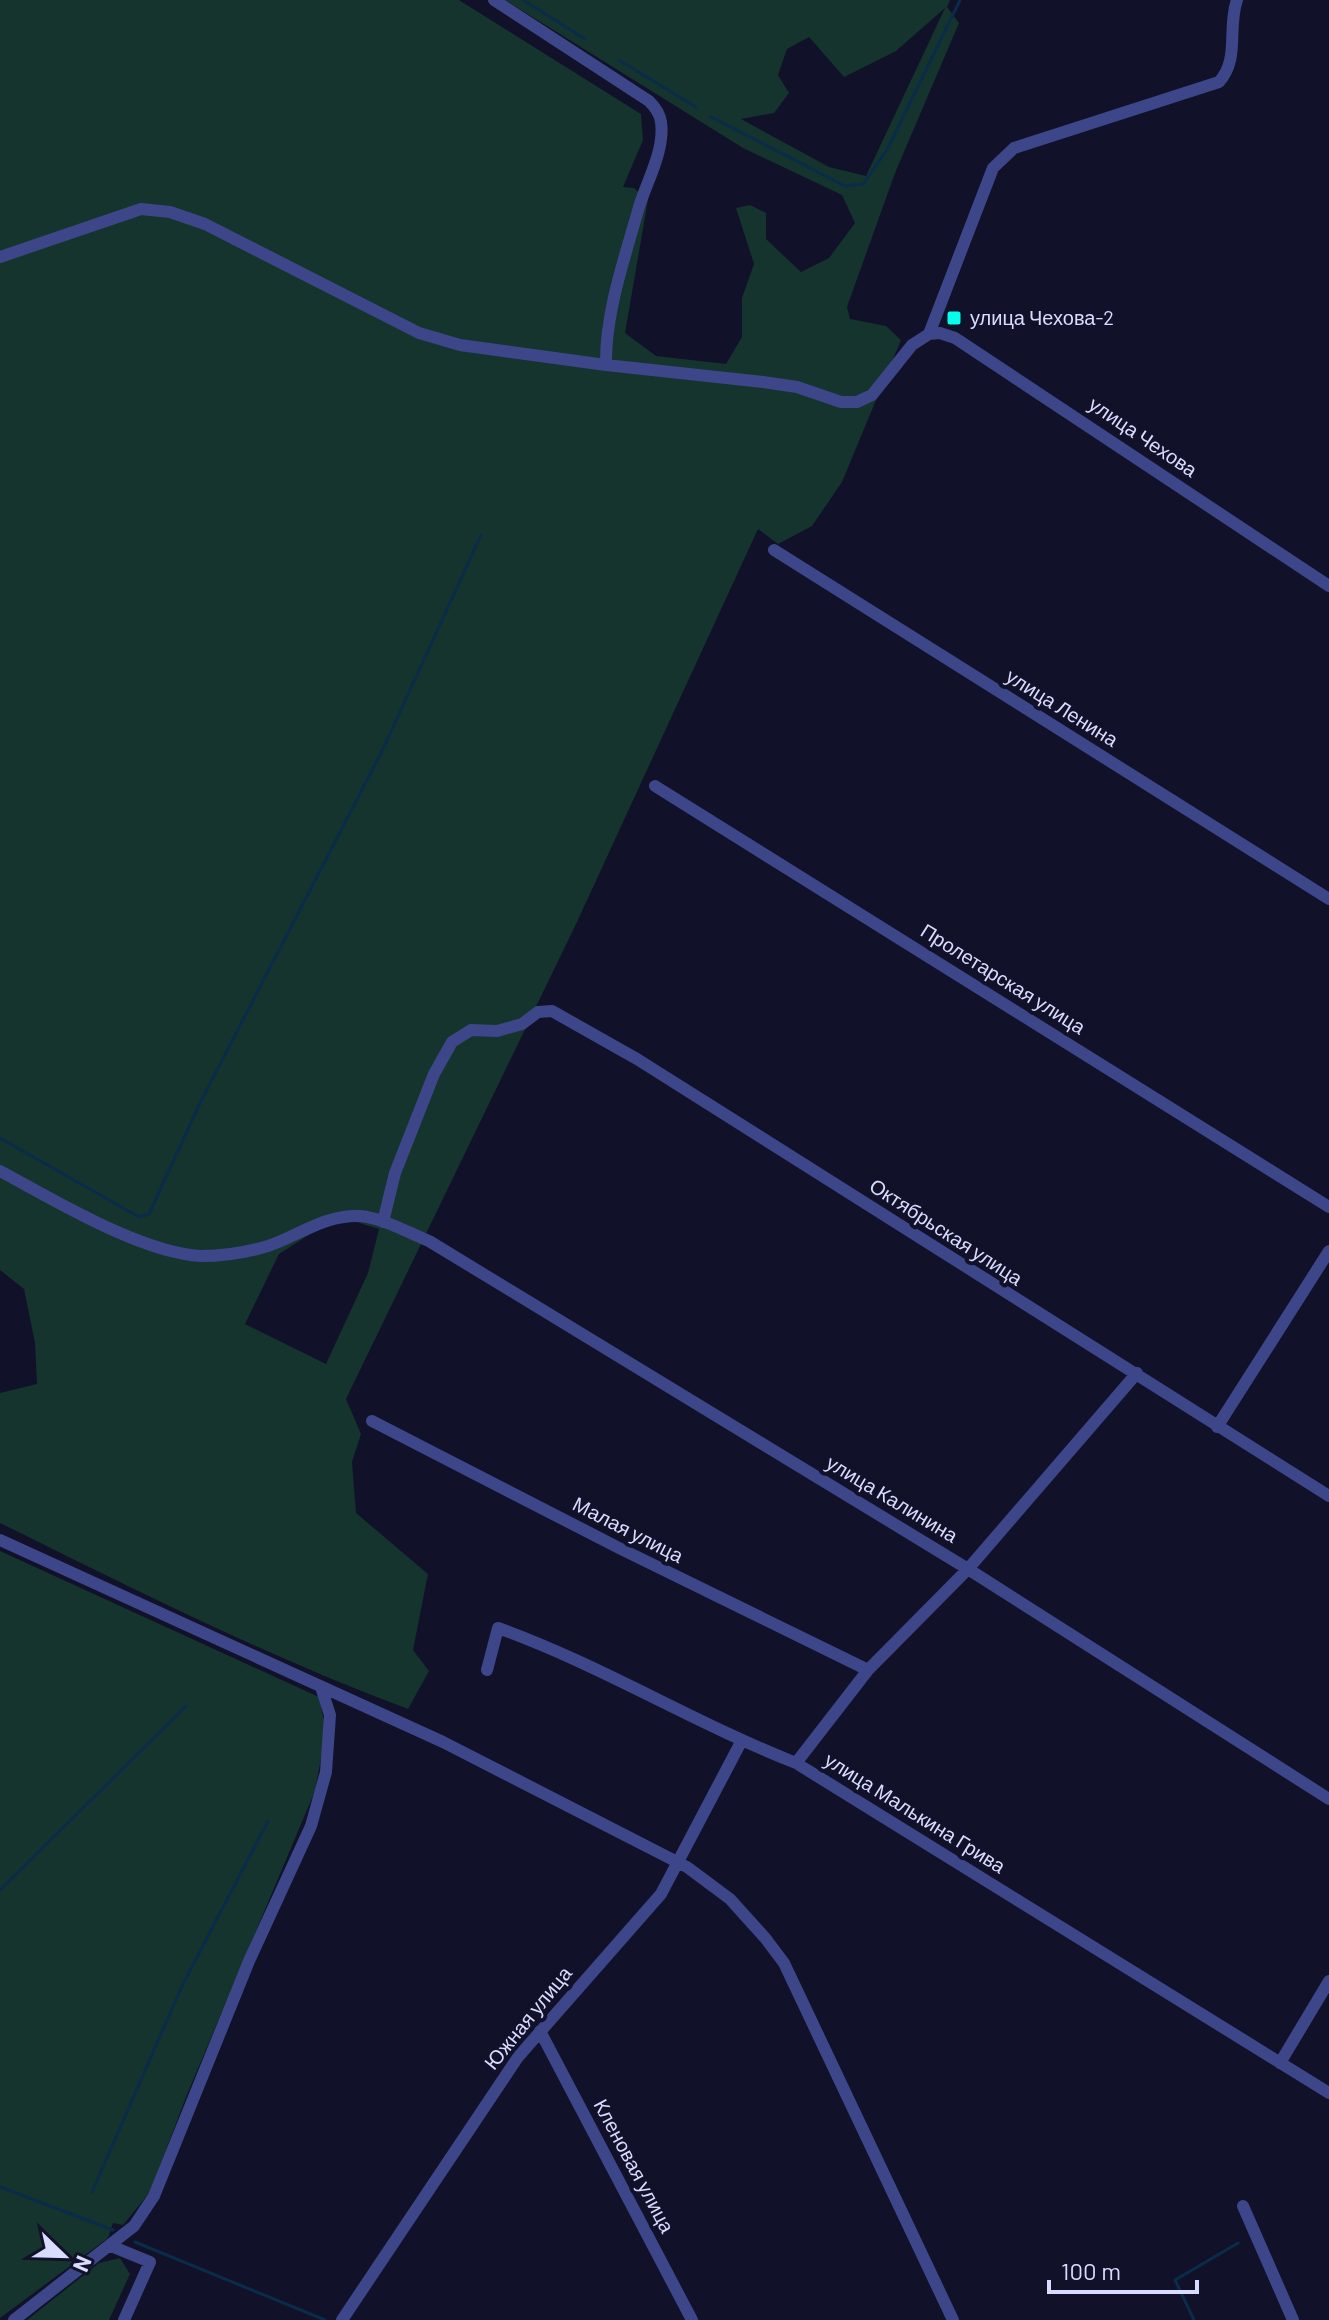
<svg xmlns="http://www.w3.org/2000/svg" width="1329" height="2320" viewBox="0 0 1329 2320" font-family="Barlow,sans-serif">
<rect width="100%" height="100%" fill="#11112a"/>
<path fill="#14342d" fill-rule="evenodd" d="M0 0H459L641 114 643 140 623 187 634 188 648 200 625 333 656 356 726 364 742 337V298L754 264 736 208 750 205 766 213V239L801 272 829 258 855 223 842 195 743 148 505 0H950L947 7 959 23 895 173 847 307 850 319 886 326 901 340 842 482 812 526 778 544 758 529 577 922 346 1399 361 1434 352 1462 356 1513 428 1574 413 1650 429 1671 408 1709C268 1657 134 1589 0 1523V1393L37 1384 35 1343 24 1289 0 1270ZM945 8 866 176 829 167 741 119 774 113 789 93 778 75 787 49 809 37 844 77 896 51ZM356 1222 379 1229 368 1273 326 1364 245 1324 279 1254 326 1224Z
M0 1551 319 1697 326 1731 315 1791 186 2097 150 2192 123 2225 113 2223 108 2238 0 2318Z
M120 2258 130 2274 109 2320H27L99 2263Z"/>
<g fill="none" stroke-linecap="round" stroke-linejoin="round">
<path stroke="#0b2c49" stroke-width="3" d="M523 0 585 39
M619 60 696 107
M711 117 845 186 863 184 887 150 960 0
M0 1138 139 1217 149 1214 200 1103 383 749 481 535
M0 1890 186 1706
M0 2187 113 2230
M92 2192 182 1986 268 1821
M135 2242 325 2320
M1194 2320 1175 2280 1238 2243"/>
<path stroke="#3c4689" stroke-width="12" d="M494 0 649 101C655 107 660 114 661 122 665 150 647 181 639 207 625 257 605 313 606 365
M0 257 141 209 170 212 205 224 419 333 460 345 606 365 763 382 797 387 841 402H857L872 395 912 345 929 334 993 168 1014 148 1219 82C1240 59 1227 28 1237 0
M929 334 940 333 955 338 1329 586
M774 550 1329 899
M655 786 1329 1207
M0 1171C54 1200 141 1253 201 1256 222 1256 248 1252 268 1246 298 1236 326 1214 360 1216 383 1218 407 1232 429 1241L968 1569 1329 1799
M383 1222 395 1173 434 1074 452 1042 471 1030 497 1031 522 1024 538 1012 552 1011 637 1059 1329 1496
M372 1421 619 1548 868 1670
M1217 1427 1329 1251
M0 1540 443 1742 687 1867 730 1899 766 1939 784 1963 953 2320
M487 1670 498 1628C601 1665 694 1723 796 1763L1329 2093
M796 1763 868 1670 968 1569 1137 1373
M540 2031 692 2320
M1280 2063 1329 1981
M1243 2206 1293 2320
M111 2246 150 2262 124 2320
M14 2320 134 2226 154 2196 249 1961 311 1826 326 1772 330 1715 321 1687
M342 2320 518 2057 661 1894 741 1742"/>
</g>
<rect fill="#06ffec" stroke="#11112a" stroke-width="3" x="946" y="310" width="16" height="16" rx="4"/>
<g text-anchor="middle" stroke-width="8" stroke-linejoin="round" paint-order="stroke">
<g font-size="20" fill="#dadcff" stroke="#11112a" text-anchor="start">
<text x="970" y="325">улица Чехова-2</text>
</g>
<g font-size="20" fill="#dadcff" stroke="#11112a">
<text transform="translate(1143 437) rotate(34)" y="7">улица Чехова</text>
<text transform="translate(1062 708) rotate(32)" y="7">улица Ленина</text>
<text transform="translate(1003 979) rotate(32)" y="7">Пролетарская улица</text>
<text transform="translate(946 1232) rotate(33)" y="7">Октябрьская улица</text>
<text transform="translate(892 1499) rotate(31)" y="7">улица Калинина</text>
<text transform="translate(628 1530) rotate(27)" y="7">Малая улица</text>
<text transform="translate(915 1813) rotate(32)" y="7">улица Малькина Грива</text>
<text transform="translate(528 2018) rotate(-51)" y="7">Южная улица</text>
<text transform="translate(634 2166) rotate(62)" y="7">Кленовая улица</text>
</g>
</g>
<g transform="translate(64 2256) rotate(113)" stroke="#11112a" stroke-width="6" paint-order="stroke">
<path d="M0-6L14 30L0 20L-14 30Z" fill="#dadcff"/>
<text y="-12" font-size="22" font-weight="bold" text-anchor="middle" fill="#dadcff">N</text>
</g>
<path d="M1049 2280v12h148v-12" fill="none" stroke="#dadcff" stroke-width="4"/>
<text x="1061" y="2280" font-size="24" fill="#dadcff" stroke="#11112a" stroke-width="6" paint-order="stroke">100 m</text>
</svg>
